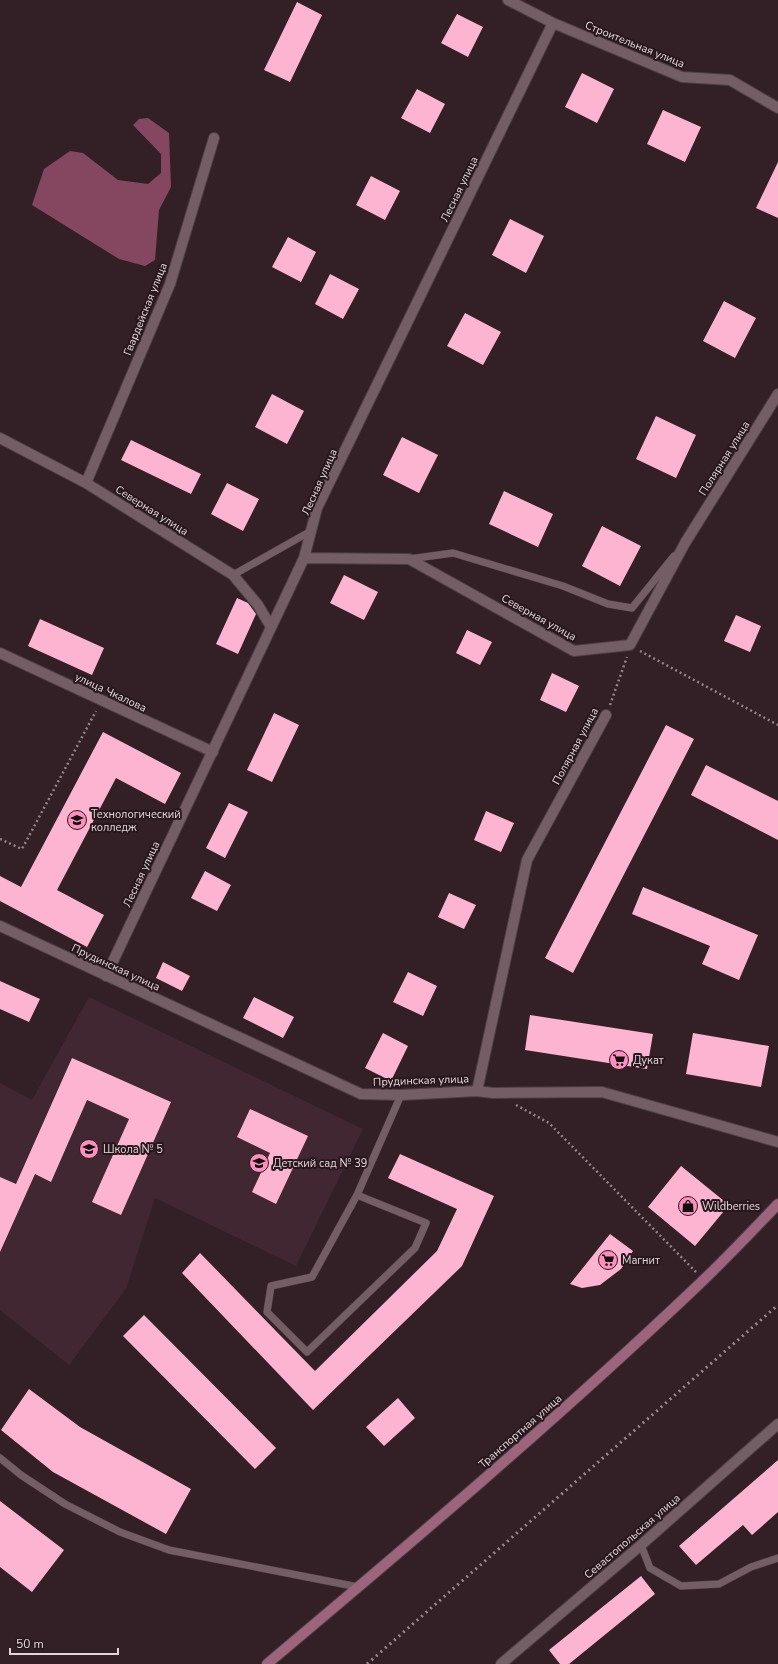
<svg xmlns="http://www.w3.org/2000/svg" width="778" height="1664" viewBox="0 0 778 1664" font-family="'Nunito Sans',sans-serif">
<rect width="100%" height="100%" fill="#332027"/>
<path fill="#402731" d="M89 997 363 1129 296 1266 155 1198 126 1289 69 1365 0 1310V1083L32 1100Z"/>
<path fill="#854660" d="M148 118 169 133 171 187 159 210 155 260 145 266 119 259 32 205 44 169 70 151 83 153 118 180 148 184 161 173V154L133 125 139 119Z"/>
<path fill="#fdb4d0" d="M297 2 322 15 290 82 264 70Z
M457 14 483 27 468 57 441 43Z
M582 73 614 89 597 123 565 107Z
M417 89 445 104 430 133 401 118Z
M663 110 701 127 685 162 647 144Z
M778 162V218L756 208Z
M371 176 400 191 385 220 356 205Z
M510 219 544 236 526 273 492 255Z
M288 237 316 252 301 282 272 267Z
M330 274 359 289 343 319 315 304Z
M724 301 756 318 735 358 703 341Z
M465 313 501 332 483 365 447 346Z
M272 394 304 411 287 444 255 427Z
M656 416 696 435 676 478 636 459Z
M402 437 438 455 419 493 383 475Z
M131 440 201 474 191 494 121 460Z
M227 483 259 499 243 531 211 514Z
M504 491 553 514 538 547 489 524Z
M602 526 641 546 620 586 582 566Z
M344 575 378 592 364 620 330 603Z
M237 598 248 603 256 614 238 654 216 644Z
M736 615 761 626 750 652 724 641Z
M40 619 104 648 92 675 28 646Z
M467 630 492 642 480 665 456 653Z
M552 673 579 686 566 712 540 700Z
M274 713 299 725 272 782 247 770Z
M666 725 694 739 573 973 545 958Z
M103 732 181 773 165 804 116 778 57 890 104 915 87 947 0 901V876L21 887Z
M706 765 778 801V840L691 795Z
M229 803 248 812 225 858 206 848Z
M486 811 514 823 501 852 474 840Z
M205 871 231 885 217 911 191 898Z
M643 887 758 935 739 980 702 964 710 946 632 914Z
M449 893 476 905 464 929 438 917Z
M163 962 190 976 182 991 156 978Z
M408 972 437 986 423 1016 393 1002Z
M0 981 40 999 29 1022 0 1009Z
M254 997 294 1017 283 1038 243 1018Z
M530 1015 653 1034 647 1069 525 1050Z
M383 1033 408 1046 391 1081 365 1068Z
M693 1033 769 1046 761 1087 686 1074Z
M72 1058 171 1102 121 1215 92 1202 129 1119 87 1100 51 1182 35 1174 0 1252V1177L16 1184Z
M250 1109 308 1136 276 1204 252 1192 270 1153 237 1137Z
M400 1154 494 1196 462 1266 313 1410 182 1273 200 1253 315 1371 437 1251 457 1209 388 1178Z
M681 1166 729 1205 695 1246 648 1207Z
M610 1234 633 1251 621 1269 600 1285 582 1288 570 1284Z
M144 1315 276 1448 255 1469 123 1336Z
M29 1389 80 1427 191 1489 166 1534 53 1472 1 1430Z
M398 1398 415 1418 384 1446 366 1427Z
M778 1460V1512L752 1535 743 1525 696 1565 679 1546Z
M0 1501 64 1550 32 1592 0 1567Z
M641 1576 655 1594 569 1664H560L549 1650Z"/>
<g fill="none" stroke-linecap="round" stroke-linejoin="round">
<defs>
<path id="lane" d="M409 559 453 553 563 586 608 604 632 608 674 556
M233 575 311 531
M357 1195 312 1277 271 1286 267 1312 307 1352 415 1248 426 1223 357 1195 401 1095
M0 1458 21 1475 65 1504 120 1532 169 1550 358 1587
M641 1545 650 1568 681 1586 719 1584 751 1567 778 1558"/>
<path id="street" d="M508 0 553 23 682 77 730 80 778 108
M0 438 86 483 233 575 258 605 271 627
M86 483 170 284 214 138
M304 558 409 559 574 651 630 645 685 543 778 394
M0 653 213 752
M0 926 361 1094 401 1095 477 1091 493 1093 602 1092 778 1142
M106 976 304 558 317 508 553 23
M477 1091 527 860 606 715
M501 1664 641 1545 778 1424"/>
<path id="secondary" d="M267 1664C411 1543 556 1420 693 1290 722 1263 750 1233 778 1204"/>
</defs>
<use href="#lane" stroke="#4e3e45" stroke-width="8"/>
<use href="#street" stroke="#4e3e45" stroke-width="12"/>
<use href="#secondary" stroke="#4e3e45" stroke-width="12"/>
<path stroke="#938388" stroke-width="2.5" stroke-dasharray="2 3" stroke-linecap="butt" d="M640 651 778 725
M610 705 627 657
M0 839 22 849 96 711
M516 1105 549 1123 696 1272"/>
<use href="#lane" stroke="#745e66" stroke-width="7"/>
<use href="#street" stroke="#745e66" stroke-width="10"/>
<use href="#secondary" stroke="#9d657c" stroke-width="10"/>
<path stroke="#97888d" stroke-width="3" stroke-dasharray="2 4" stroke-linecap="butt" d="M367 1664 778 1305"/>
</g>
<defs>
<symbol id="university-disc" viewBox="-11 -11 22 22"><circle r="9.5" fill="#fe8ebd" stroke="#29171e"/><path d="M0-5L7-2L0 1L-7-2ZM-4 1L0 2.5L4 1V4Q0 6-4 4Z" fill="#111"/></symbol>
<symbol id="supermarket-disc" viewBox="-11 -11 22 22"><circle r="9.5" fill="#fe8ebd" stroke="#29171e"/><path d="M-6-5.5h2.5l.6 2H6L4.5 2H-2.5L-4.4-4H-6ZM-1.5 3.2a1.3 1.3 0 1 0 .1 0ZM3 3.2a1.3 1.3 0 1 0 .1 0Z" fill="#111"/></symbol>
<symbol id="school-disc" viewBox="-11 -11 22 22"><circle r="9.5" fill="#fe8ebd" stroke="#29171e"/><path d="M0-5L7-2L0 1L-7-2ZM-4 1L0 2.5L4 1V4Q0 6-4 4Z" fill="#111"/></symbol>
<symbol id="shop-disc" viewBox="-11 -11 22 22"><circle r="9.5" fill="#fe8ebd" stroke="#29171e"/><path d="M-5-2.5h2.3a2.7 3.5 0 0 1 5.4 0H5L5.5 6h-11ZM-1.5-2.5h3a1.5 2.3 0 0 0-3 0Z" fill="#111"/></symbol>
</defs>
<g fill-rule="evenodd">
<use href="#university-disc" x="66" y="809" width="22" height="22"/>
<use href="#supermarket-disc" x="608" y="1049" width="22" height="22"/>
<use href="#school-disc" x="78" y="1138" width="22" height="22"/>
<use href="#school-disc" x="248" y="1152" width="22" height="22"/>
<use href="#shop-disc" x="677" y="1195" width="22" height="22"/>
<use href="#supermarket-disc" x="597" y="1249" width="22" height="22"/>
</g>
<g text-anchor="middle" stroke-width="4" stroke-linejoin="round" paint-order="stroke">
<g font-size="11" fill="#e3d6da" stroke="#29171e">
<text transform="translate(635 44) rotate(22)" y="4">Строительная улица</text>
<text transform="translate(459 189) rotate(-64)" y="4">Лесная улица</text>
<text transform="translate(145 309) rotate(-68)" y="4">Гвардейская улица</text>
<text transform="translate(724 458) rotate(-58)" y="4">Полярная улица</text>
<text transform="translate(319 482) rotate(-66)" y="4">Лесная улица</text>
<text transform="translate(152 510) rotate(32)" y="4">Северная улица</text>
<text transform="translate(539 617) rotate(29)" y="4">Северная улица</text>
<text transform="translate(111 692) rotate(25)" y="4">улица Чкалова</text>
<text transform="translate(575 746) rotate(-62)" y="4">Полярная улица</text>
<text transform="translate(141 874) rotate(-65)" y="4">Лесная улица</text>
<text transform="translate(116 967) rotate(25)" y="4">Прудинская улица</text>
<text transform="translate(421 1080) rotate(-2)" y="4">Прудинская улица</text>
<text transform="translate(520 1431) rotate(-41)" y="4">Транспортная улица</text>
<text transform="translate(632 1536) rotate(-41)" y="4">Севастопольская улица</text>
</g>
<g font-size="11" fill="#e3d6da" stroke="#29171e" text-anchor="start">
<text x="91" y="818">Технологический<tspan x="91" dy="13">колледж</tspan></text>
<text x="633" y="1064">Дукат</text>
<text x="103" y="1153">Школа № 5</text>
<text x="273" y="1167">Детский сад № 39</text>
<text x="702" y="1210">Wildberries</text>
<text x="622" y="1264">Магнит</text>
</g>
</g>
<path d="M10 1648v6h108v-6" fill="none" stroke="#e3d6da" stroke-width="2"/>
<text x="16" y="1648" font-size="12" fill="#e3d6da" stroke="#29171e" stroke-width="3" paint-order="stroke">50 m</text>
</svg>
